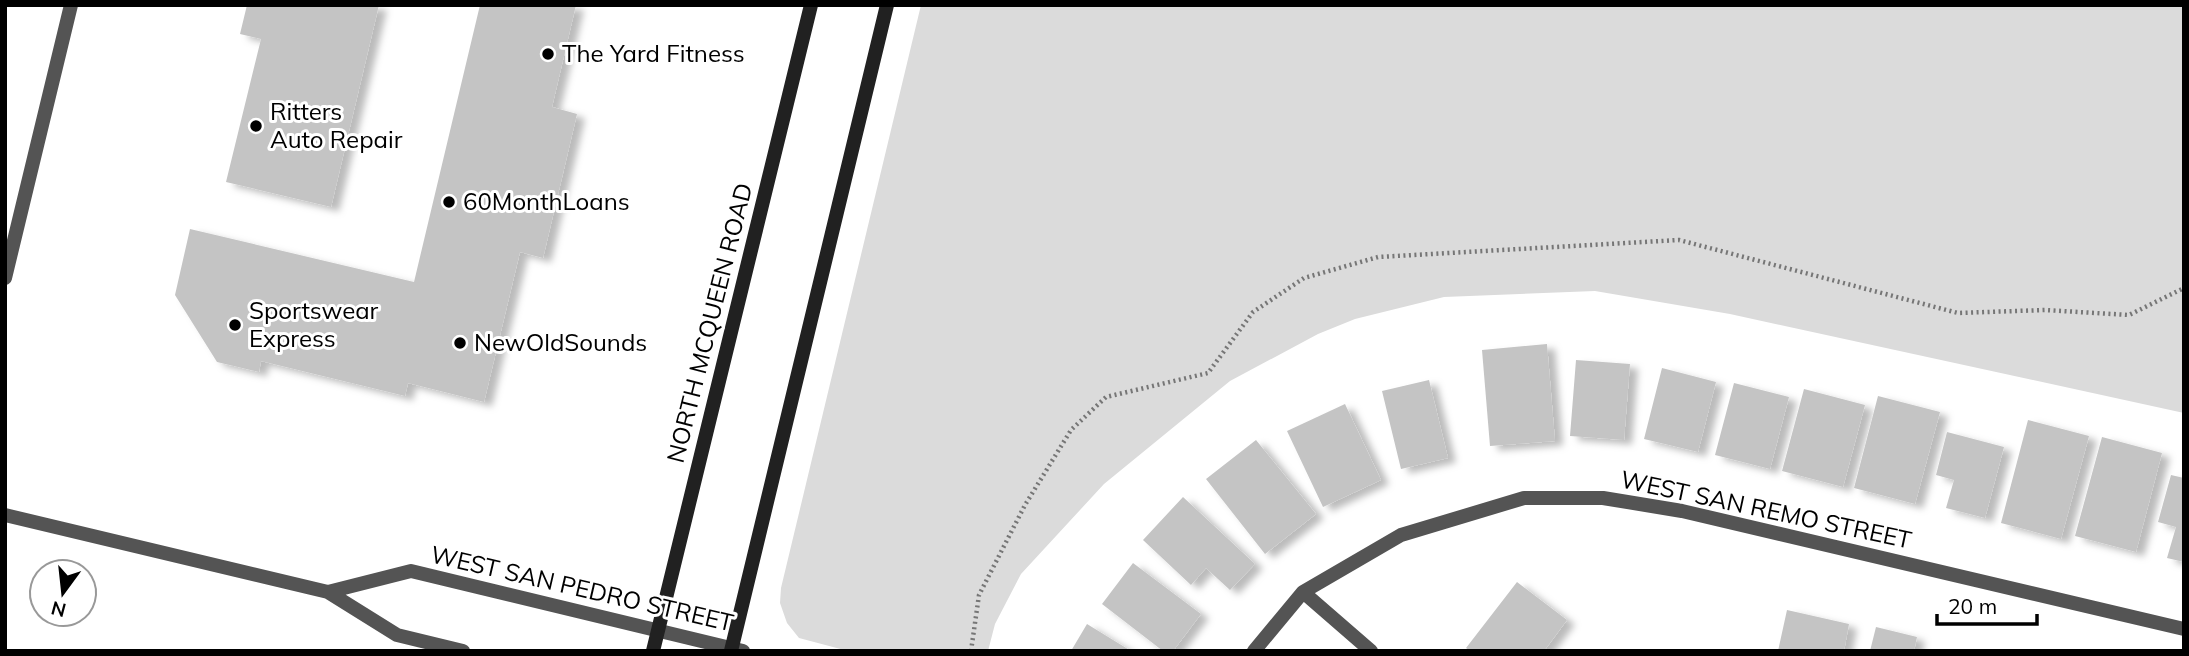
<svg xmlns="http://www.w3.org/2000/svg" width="2189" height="656" viewBox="0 0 2189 656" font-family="Mulish,sans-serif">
<defs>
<filter id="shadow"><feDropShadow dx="8" dy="4.5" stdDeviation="3.5" flood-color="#0004"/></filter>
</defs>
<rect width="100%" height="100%" fill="#fff"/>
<path fill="#dbdbdb" d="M921 5H2184V413L1730 314 1595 291 1444 297 1355 319 1318 334 1230 381 1104 484 1021 574 995 624 988 651H848L799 638 787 623 780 603 781 588Z"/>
<path fill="#c4c4c4" filter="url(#shadow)" d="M247 5H379L331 207 226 182 261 39 240 34Z
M480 5H576L552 107 577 114 543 258 520 252 484 402 408 383 405 396 261 361 259 372 217 362 175 295 190 229 414 282Z
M1547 344 1555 441 1490 446 1482 350Z
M1576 360 1630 364 1624 440 1570 436Z
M1662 368 1716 382 1698 452 1644 439Z
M1429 380 1448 458 1401 469 1382 391Z
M1734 383 1789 397 1770 469 1715 455Z
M1804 389 1865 405 1843 487 1782 471Z
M1878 396 1940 412 1915 504 1854 488Z
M1345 404 1381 480 1323 507 1287 431Z
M2028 420 2089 436 2061 539 2001 523Z
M1947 432 2004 447 1985 518 1946 508 1954 480 1936 475Z
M2102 437 2162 453 2136 552 2075 536Z
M1256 440 1316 514 1265 554 1206 479Z
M2171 475 2184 478V562L2167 558 2176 527 2158 522Z
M1183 497 1255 564 1230 590 1206 568 1191 585 1143 540Z
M1133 563 1201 614 1173 651H1163L1102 604Z
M1517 582 1567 620 1544 651H1470L1466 648Z
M1787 610 1849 624 1844 651H1778Z
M1087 624 1131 651H1071Z
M1876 627 1917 637 1914 651H1870Z"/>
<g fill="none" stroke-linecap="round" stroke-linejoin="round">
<path stroke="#767676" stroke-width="4.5" stroke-dasharray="2 3.5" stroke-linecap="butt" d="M971 651 979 595 1025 505 1071 430 1106 397 1208 373 1253 312 1304 278 1378 257 1679 240 1958 313 2045 310 2129 315 2184 288"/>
<path stroke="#545454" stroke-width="14" d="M5 278 71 5
M5 515 328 592 397 635 463 651
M328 592 411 571 743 651
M1303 592 1371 651
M1254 651 1303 592 1401 535 1524 498H1603L1682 511 2184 629"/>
<path stroke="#212121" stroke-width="14" d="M653 651 811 5
M731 651 887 5"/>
</g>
<g fill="#000" stroke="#fff" stroke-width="2.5">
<circle cx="548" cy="54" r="7"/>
<circle cx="256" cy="126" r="7"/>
<circle cx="449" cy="202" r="7"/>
<circle cx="235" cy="325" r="7"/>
<circle cx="460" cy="343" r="7"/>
</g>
<g text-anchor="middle" stroke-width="6" stroke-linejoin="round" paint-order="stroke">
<g font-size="24" fill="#000" stroke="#fff" text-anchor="start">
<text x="562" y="62">The Yard Fitness</text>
<text x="270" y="120">Ritters<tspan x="270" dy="28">Auto Repair</tspan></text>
<text x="463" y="210">60MonthLoans</text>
<text x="249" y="319">Sportswear<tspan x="249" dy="28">Express</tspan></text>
<text x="474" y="351">NewOldSounds</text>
</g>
<g font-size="24" fill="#000" stroke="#fff">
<text transform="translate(710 323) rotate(-76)" y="8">NORTH MCQUEEN ROAD</text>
<text transform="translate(1766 510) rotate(12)" y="8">WEST SAN REMO STREET</text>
<text transform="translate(582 589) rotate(13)" y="8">WEST SAN PEDRO STREET</text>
</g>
</g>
<rect width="2189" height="656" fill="none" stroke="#000000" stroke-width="14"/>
<g transform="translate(63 593) rotate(195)"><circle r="33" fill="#ffffff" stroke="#999999" stroke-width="2"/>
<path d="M0-5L12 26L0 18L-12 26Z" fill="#000000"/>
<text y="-10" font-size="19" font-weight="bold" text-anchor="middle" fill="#000000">N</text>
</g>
<path d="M1937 614v10h100v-10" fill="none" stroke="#000000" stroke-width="3.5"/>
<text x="1948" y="614" font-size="21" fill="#000000" stroke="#ffffff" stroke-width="5" paint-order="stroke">20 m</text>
</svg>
